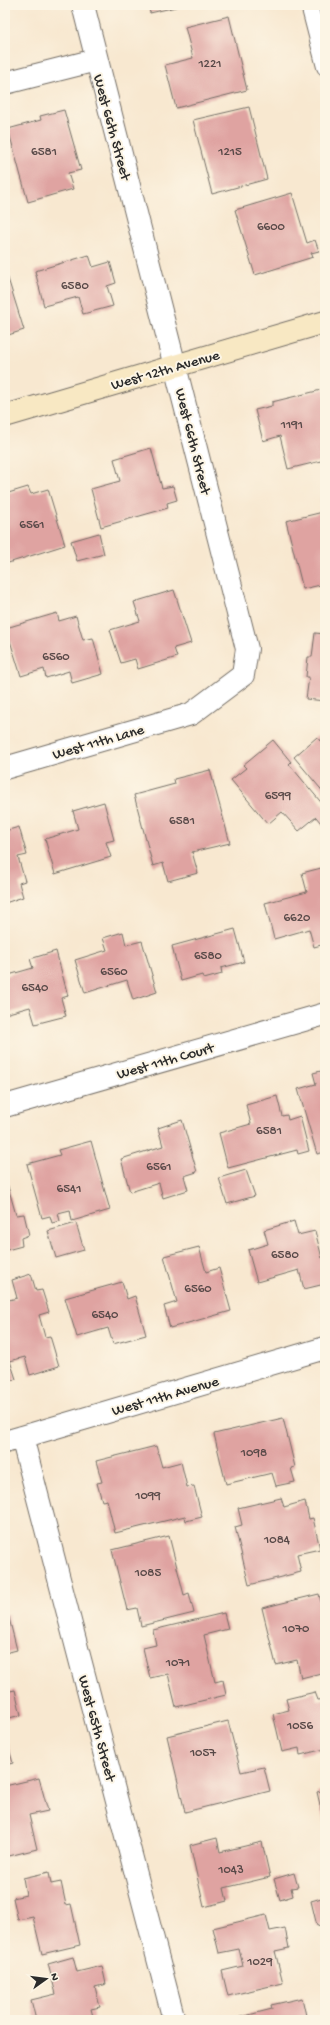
<svg xmlns="http://www.w3.org/2000/svg" width="330" height="2025" viewBox="0 0 330 2025" font-family="'Gochi Hand',sans-serif">
<rect width="100%" height="100%" fill="#fcf5e5"/>
<filter id="ink" filterUnits="userSpaceOnUse"><feTurbulence type="fractalNoise" baseFrequency=".025" numOctaves="2"/><feDisplacementMap in="SourceGraphic" scale="8" xChannelSelector="R" yChannelSelector="G"/><feConvolveMatrix kernelMatrix="1 2 1 2 8 2 1 2 1" color-interpolation-filters="sRGB"/></filter>
<filter id="wash" filterUnits="userSpaceOnUse"><feTurbulence type="fractalNoise" baseFrequency=".012" numOctaves="4" result="noise"/><feDisplacementMap in="SourceGraphic" scale="16" xChannelSelector="R" yChannelSelector="G"/><feGaussianBlur stdDeviation="0.9" result="paint"/><feColorMatrix in="noise" values="0 0 0 0 0 0 0 0 0 0 0 0 0 0 0 0 0 1.4 0 .05"/><feComposite in="paint" operator="in"/></filter>
<g filter="url(#wash)">
<rect width="100%" height="100%" fill="#f8e8d0"/>
<g id="blocks">
<path fill="#dfa3a1" d="M148 5H180V6L150 13Z
M229 16 247 90 176 108 165 65 193 58 185 27Z
M249 107 267 179 212 194 193 120Z
M64 110 81 170 68 173 73 189 28 202 8 129 41 120 40 116Z
M292 193 307 243 315 240 319 251 311 253 313 257 255 275 235 210Z
M89 255 93 267 110 262 116 283 107 286 113 306 83 314 78 297 44 306 35 271Z
M5 269 24 330 5 336Z
M325 389V460L288 469 280 436 263 441 255 410 272 406V402Z
M151 448 162 488 173 486 177 500 167 503 168 508 101 527 91 489 120 481 114 459Z
M28 487 31 494 48 489 65 545 5 564V501H7L5 494Z
M325 498V584L303 589 286 521 323 512 320 499Z
M99 533 104 554 77 561 71 541Z
M174 590 191 643 174 648 177 657 138 669 135 659 121 663 110 630 140 621 134 602Z
M57 613 59 621 76 616 83 640 93 638 103 674 72 683 69 671 46 678 44 669 21 676 6 628Z
M315 633 325 634V701L306 699 309 677H306L308 657H312Z
M317 737 320 741 325 737V794L294 757Z
M273 740 291 762 289 764 325 807V828L316 817 299 831 282 812 268 824 231 780 246 768 243 765Z
M210 770 230 843 192 852 198 873 168 881 163 863 153 866 134 795 175 784 174 779Z
M104 802 114 840 106 842 111 857 55 874 45 839 78 829 73 811Z
M19 827 27 855 18 857 25 881 19 883 23 897 5 903V831Z
M325 867V944L314 947 309 929 274 939 265 903 307 892 302 873Z
M235 929 244 962 221 968 222 974 204 979 202 975 181 981 172 946Z
M123 932 126 945 142 941 157 992 133 1000 127 980 85 993 75 960 107 950 103 938Z
M56 951 68 996 61 998 66 1016 35 1024 30 1007 5 1014V976L33 968 30 959Z
M325 1070V1152L317 1154 298 1089 316 1084 313 1073Z
M277 1096 282 1116 287 1115 288 1120 300 1116 309 1151 298 1154 297 1150 228 1168 219 1133 251 1124 246 1105Z
M182 1120 197 1172 184 1176 188 1190 163 1198 159 1183 130 1192 121 1159 163 1146 158 1128Z
M91 1141 110 1210 72 1221 70 1210 58 1213 60 1221 52 1223 50 1216 42 1218 27 1164 60 1155 58 1150Z
M246 1170 255 1196 227 1204 219 1178Z
M5 1176 16 1215 24 1214 29 1235 21 1238 22 1246 7 1250 5 1242Z
M294 1221 298 1235 315 1231 322 1258 325 1257V1284L304 1289 299 1270 257 1282 248 1250 268 1244 264 1230Z
M76 1223 84 1250 56 1258 48 1231Z
M199 1247 206 1272 219 1268 231 1311 170 1328 164 1306 177 1302 164 1256Z
M31 1274 36 1291 42 1290 49 1312 39 1315 45 1337 50 1336 59 1366 30 1375 25 1357 10 1361 16 1379 5 1382V1301L17 1298 12 1280Z
M122 1282 127 1299 135 1296 146 1335 113 1344 108 1328 77 1337 65 1298Z
M283 1418 295 1467 291 1468 295 1482 276 1486 272 1473 226 1484 214 1434Z
M156 1446 162 1467 181 1462 187 1487 194 1486 202 1517 186 1521 185 1516 115 1533 107 1500 102 1501 97 1483 102 1482 96 1461Z
M281 1498 284 1507 305 1501 309 1519 313 1518 320 1549 297 1554 301 1572 249 1585 235 1527 242 1525 238 1508Z
M169 1536 184 1595 189 1593 194 1613 141 1626 137 1608 127 1610 112 1550Z
M319 1594 325 1618V1672L301 1678 297 1660 276 1665 262 1608Z
M224 1613 228 1629 204 1635 215 1682 223 1680 226 1695 176 1707 168 1674 150 1678 143 1648 156 1645 153 1630Z
M8 1614 17 1650 5 1653V1615Z
M15 1690 21 1715 5 1719V1692Z
M315 1692 318 1700 325 1699V1749L300 1755 299 1748 282 1752 273 1714 289 1710 286 1699Z
M228 1721 241 1772 264 1767 270 1791 185 1812 167 1736Z
M5 1735 13 1763 5 1765Z
M39 1778 48 1811 29 1815 37 1849 5 1857V1786Z
M325 1790V1821L324 1822 317 1792Z
M217 1838 220 1852 262 1842 270 1877 224 1888 227 1901 204 1907 190 1845Z
M49 1872 51 1884 61 1882 66 1905 71 1904 80 1945 42 1954 33 1917 18 1920 13 1898 26 1895 23 1878Z
M294 1873 298 1887 291 1888 293 1896 280 1900 274 1879Z
M325 1897V1923L317 1926 311 1901Z
M266 1915 270 1931 285 1928 289 1948 275 1951 283 1983 228 1996 222 1971 243 1966 239 1949 219 1953 213 1928Z
M73 1957 77 1972 102 1966 106 1984 95 1987 100 2007 91 2009 94 2020H36L31 2000 56 1994 48 1964Z
M302 1998 307 2020H234L233 2019 272 2009 271 2005Z"/>
</g>
</g>
<g filter="url(#ink)">
<use href="#blocks" fill-opacity="0" stroke="#736d65" stroke-width="1"/>
<g fill="none" stroke-linecap="round" stroke-linejoin="round">
<defs>
<path id="service" d="M309 5 325 67"/>
<path id="minor" d="M5 83 96 60
M5 768 191 714 243 675 247 649 83 5
M5 1106 325 1014
M22 1437 174 2020
M5 1442 325 1348"/>
<path id="secondary" d="M5 416 325 322"/>
</defs>
<use href="#service" stroke="#736d65" stroke-width="18"/>
<use href="#minor" stroke="#736d65" stroke-width="24"/>
<use href="#secondary" stroke="#736d65" stroke-width="24"/>
<use href="#service" stroke="#fff" stroke-width="16"/>
<use href="#minor" stroke="#fff" stroke-width="22"/>
<use href="#secondary" stroke="#f8e8c3" stroke-width="22"/>
</g>
</g>
<g text-anchor="middle" stroke-width="4" stroke-linejoin="round" paint-order="stroke">
<g font-size="13" fill="#584948">
<text x="210" y="67">1221</text>
<text x="44" y="155">6581</text>
<text x="230" y="155">1215</text>
<text x="271" y="230">6600</text>
<text x="75" y="289">6580</text>
<text x="292" y="428">1191</text>
<text x="32" y="528">6561</text>
<text x="56" y="660">6560</text>
<text x="278" y="799">6599</text>
<text x="182" y="824">6581</text>
<text x="297" y="921">6620</text>
<text x="208" y="959">6580</text>
<text x="114" y="975">6560</text>
<text x="35" y="991">6540</text>
<text x="269" y="1134">6581</text>
<text x="159" y="1170">6561</text>
<text x="69" y="1192">6541</text>
<text x="285" y="1258">6580</text>
<text x="198" y="1292">6560</text>
<text x="105" y="1318">6540</text>
<text x="254" y="1456">1098</text>
<text x="148" y="1499">1099</text>
<text x="277" y="1543">1084</text>
<text x="148" y="1576">1085</text>
<text x="296" y="1632">1070</text>
<text x="178" y="1666">1071</text>
<text x="300" y="1729">1056</text>
<text x="203" y="1756">1057</text>
<text x="231" y="1873">1043</text>
<text x="260" y="1965">1029</text>
</g>
<g font-size="15" fill="#2b2b2b" stroke="#fcf5e5">
<text transform="translate(113 127) rotate(75)" y="5">West 66th Street</text>
<text transform="translate(165 369) rotate(-16)" y="5">West 12th Avenue</text>
<text transform="translate(194 441) rotate(76)" y="5">West 66th Street</text>
<text transform="translate(98 741) rotate(-16)" y="5">West 11th Lane</text>
<text transform="translate(165 1060) rotate(-16)" y="5">West 11th Court</text>
<text transform="translate(165 1395) rotate(-16)" y="5">West 11th Avenue</text>
<text transform="translate(98 1728) rotate(75)" y="5">West 65th Street</text>
</g>
</g>
<rect width="330" height="2025" fill="none" stroke="#fcf5e5" stroke-width="20"/>
<g transform="translate(46 1979) rotate(76)" stroke="#fcf5e5" stroke-width="3" paint-order="stroke">
<path d="M0-3L7 15L0 10L-7 15Z" fill="#2b2b2b"/>
<text y="-6" font-size="11" font-weight="bold" text-anchor="middle" fill="#2b2b2b">N</text>
</g>
</svg>
